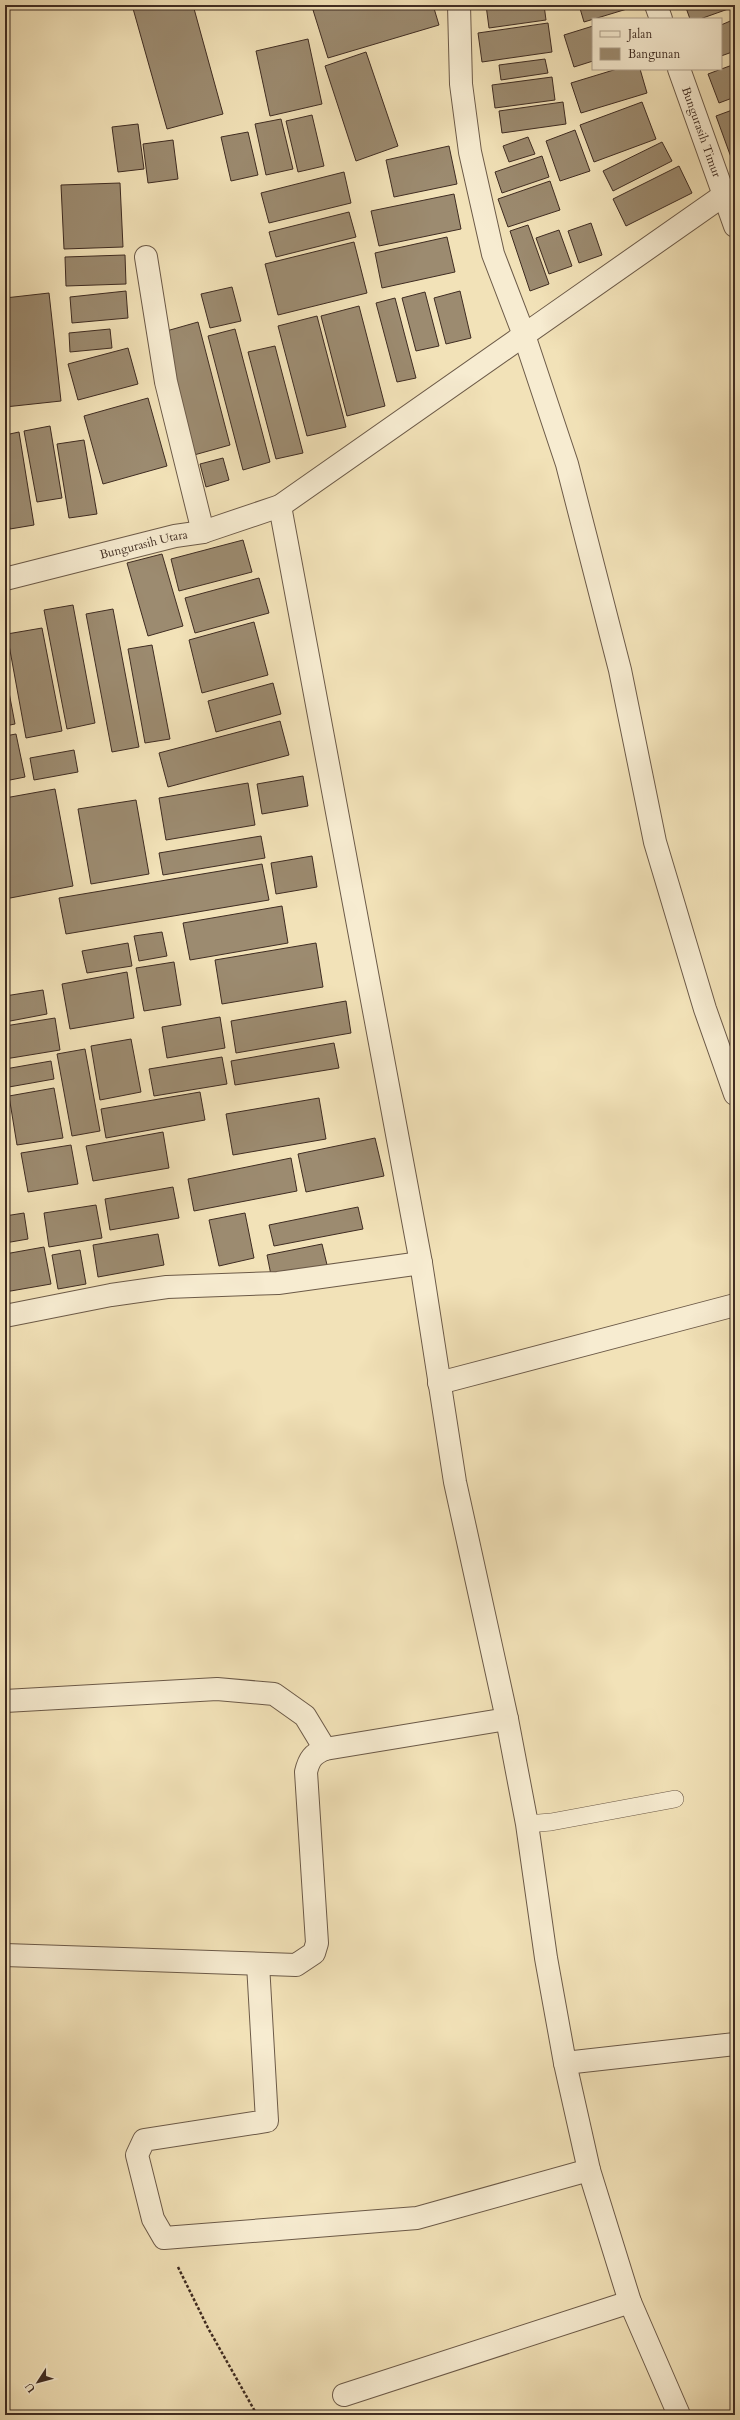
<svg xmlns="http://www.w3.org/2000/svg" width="740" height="2420" viewBox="0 0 740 2420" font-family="Cardo,serif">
<rect width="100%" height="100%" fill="#f2e2b8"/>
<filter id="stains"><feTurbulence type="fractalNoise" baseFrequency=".005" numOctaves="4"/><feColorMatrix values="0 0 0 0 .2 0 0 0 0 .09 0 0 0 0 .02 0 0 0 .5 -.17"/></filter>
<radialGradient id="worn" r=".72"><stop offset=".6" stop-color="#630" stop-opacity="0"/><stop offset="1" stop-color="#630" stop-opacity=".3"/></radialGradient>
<path fill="#9c8b70" stroke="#3f2c22" d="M132 5H193L223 114 167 129Z
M331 5H433L439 25 328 58 313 10Z
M486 5H544L546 20 489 28Z
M579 5H625L627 9 584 22Z
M685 5H730L731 8 700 19H690Z
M735 19V51L721 56V25Z
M548 23 552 52 482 62 478 33Z
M593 26V61L574 67 564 35Z
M308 39 322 104 270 116 256 51Z
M366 52 398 146 356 161 325 66Z
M545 59 548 73 501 80 499 65Z
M735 64V97L719 103 708 74Z
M617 69H640L647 93 581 113 571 83Z
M552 77 555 100 495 108 492 85Z
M563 102 566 124 502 133 499 111Z
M642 102 656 139 594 162 580 125Z
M735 109V159L732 160 716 116Z
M312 115 324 166 298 172 286 121Z
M281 119 293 169 266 175 255 124Z
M138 124 144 169 118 172 112 127Z
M575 130 590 171 560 181 546 141Z
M248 132 258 175 231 181 221 137Z
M528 137 535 154 509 162 503 146Z
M173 140 178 179 148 183 143 144Z
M662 142 672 161 613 191 603 171Z
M449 146 457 184 394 197 386 160Z
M542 156 549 177 502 193 495 172Z
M679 166 692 193 626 226 613 199Z
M344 172 351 203 269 223 261 193Z
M550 181 560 210 508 227 498 199Z
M120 183 123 247 64 249 61 185Z
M454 194 461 229 379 246 371 211Z
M349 212 356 237 276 257 269 232Z
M591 223 602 255 579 263 568 231Z
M528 225 549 284 530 291 510 231Z
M559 230 572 266 549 274 536 238Z
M447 237 455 272 382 288 375 253Z
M354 242 367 293 278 315 265 264Z
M125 255 126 284 66 286 65 257Z
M232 287 241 321 210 328 201 294Z
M126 291 128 318 72 323 70 297Z
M460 291 471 338 446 344 434 298Z
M425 292 439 346 416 351 402 298Z
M49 293 61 401 5 407V298Z
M395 298 416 378 397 382 376 303Z
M359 306 385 406 347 416 321 316Z
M317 316 346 427 307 436 278 326Z
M198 322 230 445 194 455 163 332Z
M110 329 112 348 70 352 69 333Z
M235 329 270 462 243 470 208 336Z
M275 346 303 453 276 459 248 352Z
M128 348 138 384 78 400 68 364Z
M148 398 167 466 103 484 84 416Z
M50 426 62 498 37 502 24 431Z
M19 432 34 525 10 529 5 502V435Z
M84 440 97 514 69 518 57 444Z
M223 458 229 480 206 487 200 464Z
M243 540 252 572 179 591 171 559Z
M162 554 183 626 148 636 127 563Z
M259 578 269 613 195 633 185 598Z
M73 605 95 723 67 729 44 610Z
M113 609 139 747 112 752 86 614Z
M254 622 268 675 202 693 189 640Z
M42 628 62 731 26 738 7 634Z
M152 645 170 739 145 743 128 649Z
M5 671 15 724 5 726Z
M273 683 281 714 216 732 208 701Z
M280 721 289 755 168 787 159 753Z
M16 734 25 777 5 781V736Z
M74 750 78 772 34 780 30 758Z
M303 776 308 806 262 814 257 784Z
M248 783 255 825 166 840 159 798Z
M55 789 73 886 5 899V798Z
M136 800 149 874 91 884 78 809Z
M261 836 265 858 163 875 159 853Z
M312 856 317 887 276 894 271 863Z
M262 864 269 900 66 934 59 898Z
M282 906 288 943 190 960 183 923Z
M162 932 167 956 139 961 134 936Z
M128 943 132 966 87 973 82 951Z
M316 943 323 987 222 1004 215 960Z
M174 962 181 1005 144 1011 136 968Z
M127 972 134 1018 70 1029 62 984Z
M43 990 47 1014 5 1022V996Z
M346 1001 351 1033 236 1053 231 1021Z
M220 1017 225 1048 167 1058 162 1027Z
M55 1018 60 1050 5 1059V1026Z
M131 1039 141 1092 100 1100 91 1046Z
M334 1043 339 1068 235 1085 231 1061Z
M85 1049 100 1131 72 1136 57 1054Z
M222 1057 227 1084 154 1096 149 1069Z
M51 1061 54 1079 9 1087 5 1069Z
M54 1088 63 1138 17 1145 9 1096Z
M200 1092 205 1120 106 1138 101 1109Z
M319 1098 326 1139 233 1155 226 1114Z
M163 1132 169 1168 93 1181 86 1146Z
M375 1138 384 1176 306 1192 298 1154Z
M71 1145 78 1184 28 1192 21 1153Z
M291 1158 297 1191 194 1211 188 1179Z
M173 1187 179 1218 110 1230 105 1199Z
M5 1188 8 1206H5Z
M96 1205 102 1238 49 1247 44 1213Z
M358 1207 363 1229 274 1246 269 1225Z
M24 1213 28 1239 5 1243V1216Z
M245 1213 254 1258 219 1266 209 1220Z
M158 1234 164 1265 98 1277 93 1245Z
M322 1244 328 1269 272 1280 267 1255Z
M44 1247 51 1284 5 1292V1254Z
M80 1250 86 1284 58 1289 52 1255Z"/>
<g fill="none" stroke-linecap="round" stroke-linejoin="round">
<defs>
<path id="service" d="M527 1824 551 1822 675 1799"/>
<g id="minor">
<path d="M459 5 461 84 470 152 493 254 524 335 567 464 620 670 655 842 705 1009 735 1094"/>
<path d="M656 5 661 19"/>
<path id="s1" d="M679 69 735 226"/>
<path d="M146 257 166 382 203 532"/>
<path d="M280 506 421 1263 455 1482 507 1719 527 1824 546 1958 565 2063 589 2170 630 2302 679 2415"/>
<path id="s2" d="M5 579 175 536 203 532 280 506 724 195"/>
<path d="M5 1316 111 1295 167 1287 278 1283 421 1263"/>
<path d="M439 1383 735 1305"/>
<path d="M5 1701 217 1689 274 1694 305 1716 325 1749"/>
<path d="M5 1955 296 1965 314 1953 317 1943 306 1772C309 1759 313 1754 325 1749L507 1719"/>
<path d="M258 1964 267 2121 144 2140 137 2155 153 2219 164 2238 417 2218 589 2170"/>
<path d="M565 2063 735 2044"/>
<path d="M344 2395 630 2302"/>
</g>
</defs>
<use href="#service" stroke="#6c5a48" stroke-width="18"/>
<use href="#minor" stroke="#6c5a48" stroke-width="24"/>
<path stroke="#3f2c22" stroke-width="2.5" stroke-dasharray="3 2" stroke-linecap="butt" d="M178 2267 208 2328 257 2415"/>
<use href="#service" stroke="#f7ecd1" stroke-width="17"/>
<use href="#minor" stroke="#f7ecd1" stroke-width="22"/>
</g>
<g text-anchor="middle" stroke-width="3.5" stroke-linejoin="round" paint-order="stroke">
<g font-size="12" fill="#3f2c22" stroke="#f7ecd1">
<text dy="4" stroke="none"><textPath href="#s1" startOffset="67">Bungurasih Timur</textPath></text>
<text dy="4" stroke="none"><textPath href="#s2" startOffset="143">Bungurasih Utara</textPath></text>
</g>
</g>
<rect width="740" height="2420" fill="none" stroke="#f2e2b8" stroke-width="20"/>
<rect x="6" y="6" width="728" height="2408" fill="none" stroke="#3f2c22" stroke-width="2"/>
<rect x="10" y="10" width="720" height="2400" fill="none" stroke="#3f2c22"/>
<rect x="592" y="18" width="130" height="52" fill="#f7ecd1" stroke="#ad9f8b"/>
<rect x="600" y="31" width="20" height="6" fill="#f7ecd1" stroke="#ad9f8b"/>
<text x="628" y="38" font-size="12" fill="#3f2c22">Jalan</text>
<rect x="600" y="48" width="20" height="12" fill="#9c8b70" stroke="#ad9f8b"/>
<text x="628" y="58" font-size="12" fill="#3f2c22">Bangunan</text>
<g transform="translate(38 2382) rotate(234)" stroke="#f7ecd1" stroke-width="3" paint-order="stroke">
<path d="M0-3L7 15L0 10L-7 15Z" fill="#3f2c22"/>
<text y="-6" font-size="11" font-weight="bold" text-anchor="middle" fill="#3f2c22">U</text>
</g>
<rect width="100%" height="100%" filter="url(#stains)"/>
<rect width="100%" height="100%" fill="url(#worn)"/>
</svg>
